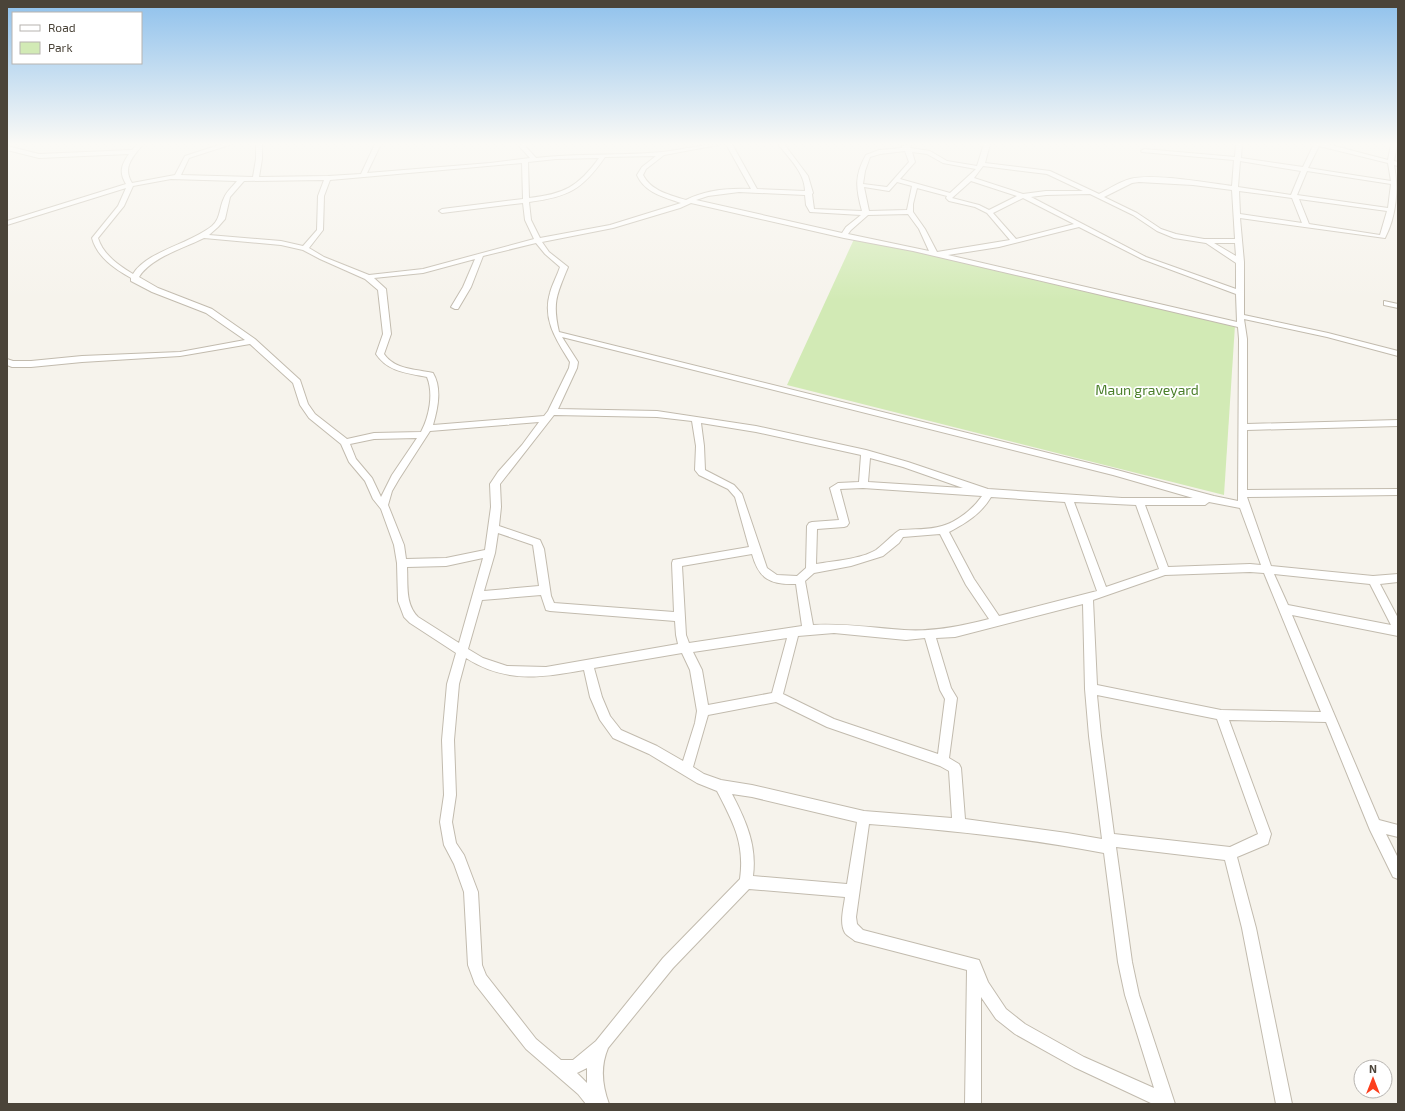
<svg xmlns="http://www.w3.org/2000/svg" width="1405" height="1111" viewBox="0 0 1405 1111" font-family="'Exo 2',sans-serif">
<rect width="100%" height="100%" fill="#f6f3ec"/>
<path fill="#d2eab5" d="M855 237 1235 325 1224 495 787 385Z"/>
<g fill="none" stroke-linecap="round" stroke-linejoin="round">
<defs>
<path id="minor" d="M137 144H143C133 157 122 167 132 183L175 175 185 156 222 144H232L189 158 181 175 253 177 256 159V144H262V159L259 177 328 176 361 174 375 144H381L367 173 490 163 530 158 520 147 521 144H527L526 147 536 158C578 153 620 156 662 152 682 150 702 144 723 144L664 155 646 169 643 175C651 191 670 195 686 200 705 190 729 188 751 189L726 144H732L757 189 805 191C805 173 789 158 778 144H784L808 176 813 193 812 194 814 209 862 211C856 189 854 176 866 155L879 150 902 148V146L912 144 910 148 930 151 947 161 977 166 984 144H990L985 163 1050 171 1099 194C1109 189 1119 182 1130 179 1153 173 1207 183 1232 186L1234 160 1142 152 1141 151 1144 149 1235 157 1236 144H1242L1241 158 1303 167 1314 144H1327L1388 160 1391 144H1397L1394 161 1398 162V166L1394 165C1399 189 1396 217 1385 238L1240 218 1244 262V315L1328 333 1398 351V356L1327 337 1244 319 1247 339V424L1398 420V426L1247 430V490L1398 489V495L1247 497 1271 566 1373 576 1398 574V582L1380 584 1398 618V636L1292 615 1379 820 1398 825V837L1386 834 1398 858V879L1393 877 1370 830 1326 722 1229 720 1271 834 1268 844 1237 857 1256 928 1292 1104H1276L1242 928 1225 860 1116 847 1132 962 1139 995 1175 1104H1153L1074 1067 1015 1034 996 1019 981 997V1104H965L967 970 855 941C852 938 847 936 845 933 839 923 844 907 845 897L749 889 673 968 608 1048C600 1067 602 1085 609 1104H586L578 1094 526 1049 475 984 468 965 464 892 454 864 444 845 440 822 444 795 442 740 447 684 456 653 410 623 404 617 398 601 397 563 394 545 381 509 373 499 365 481 349 462 341 444 309 418 300 405 293 383 250 344 180 356 82 362 31 367H12L7 365V359L13 361H31L82 356 180 352 245 340 206 313 152 292 131 281V278C115 269 97 257 92 238L118 206 126 188 7 225V221L126 184C119 173 121 165 129 154L39 158 7 150V146L39 154 132 150ZM1319 146 1388 163 1391 181 1308 168ZM905 151 909 162 887 187 863 184 865 171 870 157 880 154ZM912 152 927 154 943 163 976 169 950 193 900 179 915 162ZM656 156 642 167 637 175C645 193 664 197 681 203L610 225 540 238 531 220 529 202C568 197 582 190 605 157ZM599 158C578 187 564 194 529 198L528 162 556 159ZM1240 161 1301 171 1291 195 1238 187ZM522 163 523 199 442 209 439 211 442 213 523 203 525 220 534 239 423 269 369 275 324 257 309 248 323 230 324 196 330 180ZM983 166 1047 174 1083 191H1046L1023 194 974 178ZM1307 171 1391 184 1388 208 1297 195ZM171 179 237 181C233 186 226 192 224 198 219 208 221 218 212 226 190 244 147 251 133 274 120 266 103 255 98 238L124 206 133 186ZM324 180 318 196 317 230 303 246 281 241 209 235 218 227 225 219 230 197 244 181ZM971 181 1017 196 989 210 979 205 952 198ZM897 182 912 186 907 210 869 211 864 187 889 191ZM1139 182 1193 185 1232 190 1235 239H1204L1176 234 1161 229 1137 213 1104 197 1132 183ZM917 188 947 196 946 198 949 201 975 207 987 213 1010 240 937 252 925 229 913 212V204ZM1239 191 1292 198 1302 223 1240 214ZM739 192 805 195 806 205 810 212 861 215 846 227 842 233 696 200 708 196ZM1090 194 1133 215 1157 231 1174 238 1206 243 1236 263V289L1146 257 1031 197 1046 195ZM1023 198 1074 224 1016 239 993 213ZM1299 199 1387 211 1380 235 1309 224ZM691 203 844 238 913 251 1238 327 1239 339 1238 501 1214 496 1113 469 559 332C552 302 557 294 568 267L549 252 542 242 613 228 680 208ZM908 214 919 229 929 251 848 234 851 230 868 215ZM1079 227 1142 259 1236 294 1237 322 948 255 999 247ZM204 238 281 245 303 250 320 259 365 279 378 290 383 334 376 354C388 372 407 373 427 377 434 394 429 417 421 432L374 433 347 439 315 414 308 404 300 380 255 339 212 309 158 288 139 277C150 258 184 248 204 238ZM536 243 545 254 560 267C557 276 552 285 550 293 542 320 557 341 570 362L569 368 548 411 544 416 433 425C438 408 442 388 433 373 416 369 395 370 384 354L391 334 386 289 374 278 423 273 475 259 463 287 451 307 455 309H458L471 287 483 256ZM1214 243H1235L1236 256ZM562 337 1113 475 1193 498H1122L988 489 908 462 866 450 756 426 657 411 558 409 577 368 578 362ZM554 415 657 417 692 421 696 446 695 470 699 475 728 489 735 497 749 547 673 560 672 563 674 612 554 603 551 596 544 549 540 540 499 526 501 507 500 484ZM539 422 522 445 498 472 490 484 491 507 485 550 446 558 406 559 404 545 388 505 392 491 399 479 430 431ZM701 423 756 432 861 455 859 482 838 483 830 488 839 520 812 522 809 523 807 526 806 568 797 576 777 575 767 568 742 494 734 485 705 470 704 446ZM417 438 392 475 381 497 372 478 356 459 350 444 374 439ZM870 458 903 467 963 488 868 482ZM863 488 982 496C973 509 957 522 942 526 929 530 913 529 900 530 895 532 883 545 876 550 861 559 834 561 816 564L817 529 844 527 847 526 849 523 840 489ZM991 497 1065 502 1097 591 999 616 974 579 949 532C966 523 981 514 991 497ZM1074 502 1136 505 1159 569 1106 587ZM1209 502 1240 508 1261 565 1250 564 1168 567 1145 505H1205ZM498 533 533 545 539 586 484 591 495 553ZM940 534 966 585 989 619C962 626 933 632 904 630 873 628 844 623 813 625L805 581 814 573 851 566 883 556 899 543 903 537ZM752 554C759 579 770 585 796 584L802 626 689 643 686 635 682 566ZM483 558 459 643 418 617C405 604 408 585 407 567L446 566ZM1250 572 1264 573 1321 712 1221 710 1097 685 1093 600 1165 575ZM1274 574 1370 584 1391 625 1288 605ZM541 595 546 610 550 611 675 621 676 635 678 644 546 667 507 666 483 658 468 649 482 600ZM1083 604 1085 689 1089 736 1102 839 1067 833 965 819 961 768 959 764 949 758 957 698 951 688 936 638 955 637ZM834 633 906 640 925 638 940 690 945 699 938 754 834 719 783 694 798 636ZM787 638 772 693 708 705 702 670 693 652ZM682 653 690 670 697 711 695 723 683 761 657 746 621 730 610 716 602 697 594 668ZM466 658C505 683 541 678 584 670L590 697 600 720 613 738 649 754 697 783 717 791C733 822 745 843 740 879L663 958 596 1041 573 1060H561L536 1039 486 975 482 965 478 892 464 855 456 843 452 822 456 795 454 740 459 684ZM1097 695 1217 719 1258 834 1230 847 1114 834 1101 736ZM776 702 827 727 940 766 949 771 952 818 864 811 752 785 721 780 704 774 693 767 708 715ZM732 794 752 797 857 822 847 884 753 876C757 845 746 821 732 794ZM869 824C948 830 1026 838 1104 853L1118 962 1125 995 1154 1088 1084 1057 1025 1024 1006 1009 988 982 979 960 863 930 857 924 856 917ZM587 1068V1083L577 1073Z
M1384 301 1398 304V308L1384 305Z"/>
</defs>
<use href="#minor" stroke="#c2bbae" stroke-width="2"/>
<use href="#minor" fill="#fff" fill-rule="evenodd"/>
</g>
<linearGradient id="sky" x2="0" y2="1"><stop stop-color="#8fc1ec"/><stop offset="0.48" stop-color="#fbfaf6"/><stop offset="1" stop-color="#fbfaf6" stop-opacity="0"/></linearGradient>
<rect width="1405" height="300" fill="url(#sky)"/>
<g text-anchor="middle" stroke-width="3.5" stroke-linejoin="round" paint-order="stroke">
<g font-size="14" fill="#4a7f2a" stroke="#fff">
<text x="1147" y="395">Maun graveyard</text>
</g>
</g>
<rect width="1405" height="1111" fill="none" stroke="#4b4439" stroke-width="16"/>
<rect x="12" y="12" width="130" height="52" fill="#ffffff" stroke="#b7b4b0"/>
<rect x="20" y="25" width="20" height="6" fill="#ffffff" stroke="#b7b4b0"/>
<text x="48" y="32" font-size="12" fill="#4b4439">Road</text>
<rect x="20" y="42" width="20" height="12" fill="#d2eab5" stroke="#b7b4b0"/>
<text x="48" y="52" font-size="12" fill="#4b4439">Park</text>
<g transform="translate(1373 1079)"><circle r="19" fill="#ffffff" stroke="#b7b4b0"/>
<path d="M0-3L7 15L0 10L-7 15Z" fill="#fc3f1d"/>
<text y="-6" font-size="11" font-weight="bold" text-anchor="middle" fill="#4b4439">N</text>
</g>
</svg>
